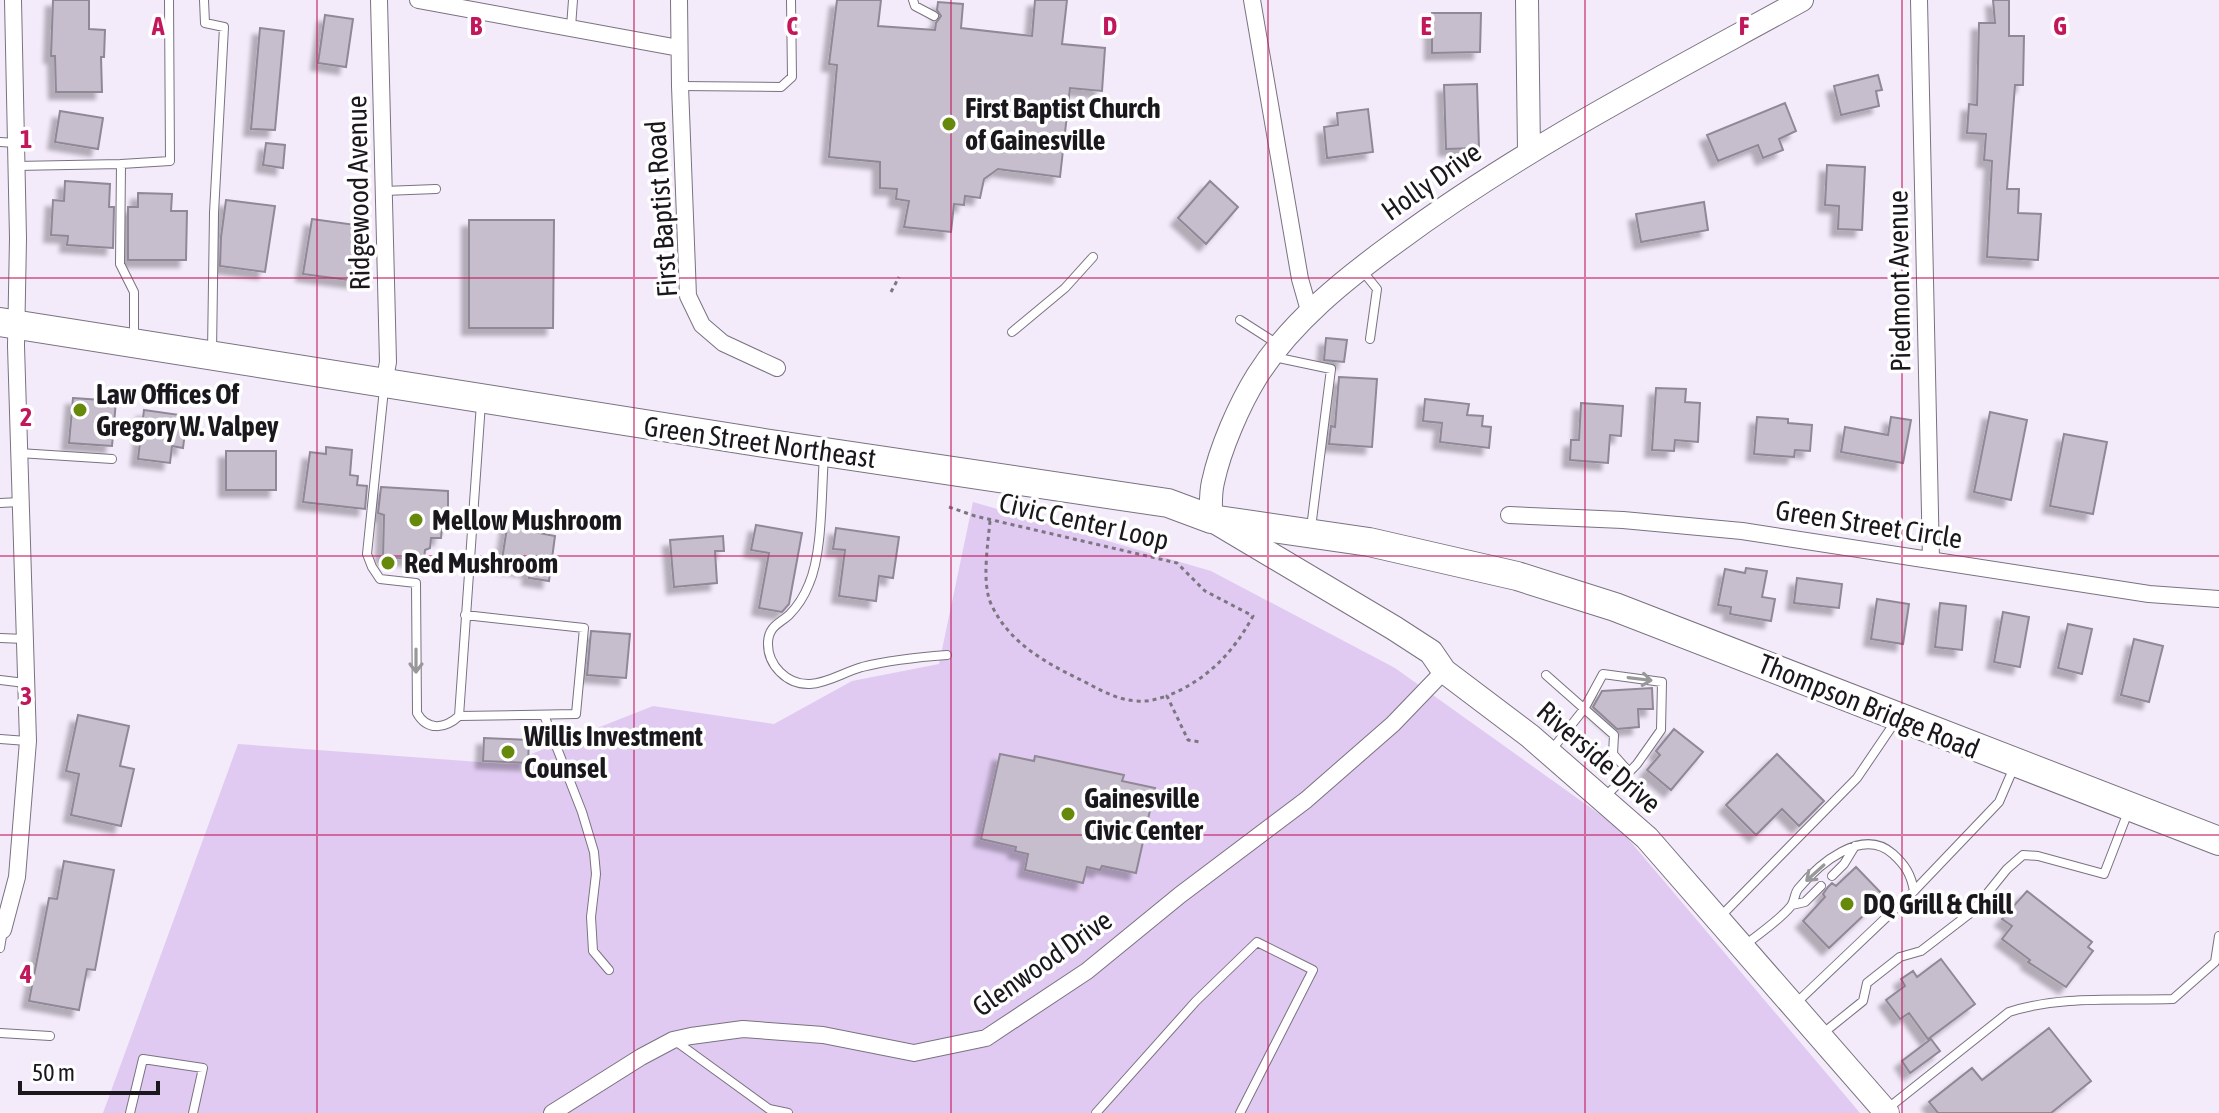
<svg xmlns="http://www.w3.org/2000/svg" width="2219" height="1113" viewBox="0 0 2219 1113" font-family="'Asap Condensed',sans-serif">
<defs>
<filter id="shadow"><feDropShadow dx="-7" dy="7" stdDeviation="2" flood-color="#0004"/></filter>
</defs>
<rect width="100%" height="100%" fill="#f3eafa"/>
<path fill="#e0caf1" d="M973 502 1211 571 1395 668 1619 828 1860 1113H103L238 744 506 764 653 706 774 724 852 681 939 664Z"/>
<path fill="#c6bdcd" stroke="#908896" stroke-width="2" filter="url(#shadow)" d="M53 0H89V29L105 30 104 57H101L102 92H56L55 56H51Z
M837 0H881L878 26 935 30 936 23 941 16 937 10 938 2 963 4 961 28 1032 36 1035 0H1067L1062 44 1105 48 1102 91 1070 88 1060 177 998 169 984 179 980 198 965 196 964 205 954 204 951 232 904 227 909 201 896 199 897 189 880 188V162L829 157 837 65 829 64Z
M1993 0H2009V36H2024L2023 85H2015L2007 189H2019L2018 213 2041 214 2038 260 1987 257 1992 161 1984 160 1986 134 1967 133 1969 104 1977 105 1979 23H1995Z
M1432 13H1481L1480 52 1432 53Z
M325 15 353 19 346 67 318 63Z
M260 28 284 31 275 130 251 129Z
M1878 75 1882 90 1876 91 1879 106 1841 115 1834 86Z
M1477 84 1479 148 1446 149 1444 85Z
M1785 103 1796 131 1779 139 1783 150 1763 158 1758 145 1718 161 1707 135Z
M1368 109 1373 152 1327 158 1324 127 1338 125 1337 113Z
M60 111 103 118 98 149 55 142Z
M266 143 285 145 283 168 263 165Z
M1827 165 1865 167 1862 230 1838 229 1839 206 1825 205Z
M65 181 110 184 109 207H114L113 248 67 245 68 236 51 235 53 200 64 201Z
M1210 181 1238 207 1206 244 1178 218Z
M138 193 172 194 171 211H187L186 260H128V207H138Z
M226 200 275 206 265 272 220 266 221 237Z
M1704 202 1708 230 1641 242 1636 214Z
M312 219 363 226 355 281 303 274Z
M469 220H554L553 328H469Z
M1326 338 1347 340 1344 362 1324 360Z
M1339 377 1377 379 1372 447 1329 444 1331 426 1335 427Z
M1656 388 1686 389 1685 402 1700 403 1698 442 1675 440 1674 451 1652 450Z
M73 398 116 401 112 446 69 443Z
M1425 399 1469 404 1467 415 1483 416 1482 426 1491 427 1489 448 1440 442 1442 423 1423 421Z
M1581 403 1623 406 1621 436 1610 435 1608 463 1570 460 1571 440H1579Z
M144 410 187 416 183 448 172 446 170 463 138 459Z
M1990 412 2027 420 2011 500 1974 492Z
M1757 417 1788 419V423L1812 425 1810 451 1795 450 1794 457 1754 454Z
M1891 417 1911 420 1903 463 1841 452 1845 427 1888 435Z
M2064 434 2107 442 2093 514 2050 506Z
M326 447 352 450 350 475 358 476 357 485 367 486 365 509 303 502 310 452 326 454Z
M226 451H276V490H226Z
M381 487 448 491V526L442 528 441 538H431L430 548 425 550 424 560 383 557 384 515 378 513Z
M509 515 541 519 539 533 555 536 549 581 529 578 530 570 501 566Z
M756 525 802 533 789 604 782 612 759 608 769 553 751 550Z
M836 528 899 537 893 578 879 576 876 601 839 596 845 550 833 549Z
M723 536 724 551H715L717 583 674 587 670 540Z
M1746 568 1767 571 1762 597 1775 599 1771 621 1730 614 1731 607 1718 605 1725 569 1745 573Z
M1797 578 1842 584 1839 608 1794 603Z
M1877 599 1909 604 1903 644 1871 639Z
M1940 603 1966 606 1962 650 1935 647Z
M2003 612 2029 617 2020 667 1994 662Z
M2068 624 2092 629 2082 674 2058 668Z
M591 631 630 634 626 678 587 675Z
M2134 639 2163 646 2149 702 2121 695Z
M1652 688 1653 709H1638L1639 727 1617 729 1593 707 1602 691Z
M78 715 129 726 120 766 134 769 121 826 71 815 79 774 66 771Z
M1674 729 1703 752 1671 790 1647 770 1660 755 1656 751Z
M484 738 529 740 528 763 483 761Z
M1000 754 1034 761 1035 756 1124 775 1122 781 1155 788 1136 873 1102 866 1100 870 1087 867 1083 883 1025 870 1028 854 1015 851 1016 847 981 839Z
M1777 754 1824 801 1799 826 1782 809 1756 835 1726 805Z
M64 861 114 870 95 970 87 969 79 1010 29 1001 49 898 57 899Z
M1856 867 1884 896 1829 948 1803 921 1825 897 1823 894 1828 887 1832 883 1836 886Z
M2027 891 2092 942 2088 947 2093 951 2066 987 2028 962 2030 960 2002 939 2012 926 2002 919Z
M1941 959 1975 1004 1928 1039 1909 1013 1900 1019 1886 1000 1905 986 1901 979 1913 971 1917 977Z
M2049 1028 2091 1081 2051 1113H1938L1929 1102 1972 1068 1982 1080Z
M1931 1039 1940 1051 1910 1073 1902 1061Z"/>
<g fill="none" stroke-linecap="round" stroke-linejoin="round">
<defs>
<path id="service" d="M204 0 205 23 224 27 214 213 212 352
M913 0 915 6 934 16
M571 27 573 0
M680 86 781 87 792 77 791 0
M0 142 16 143
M16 166 121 164
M384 191 436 189
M1361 269 1377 289 1370 339
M1240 320 1279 345
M1012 332 1065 288 1093 257
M134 340V292L120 264 121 164 170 161 169 0
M1274 357 1331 369 1311 528
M384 389 367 554 372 567 380 579 416 583 417 713C427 731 445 729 459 716L576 714 584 628 465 615
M19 453 112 459
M824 457C821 493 823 552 809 584 805 594 797 607 789 615 779 624 769 626 768 642 767 665 787 685 810 684 828 683 844 672 862 667 890 660 919 657 947 655
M0 503 20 502
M0 638 25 639
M1546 675 1614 735 1613 754 1629 772
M0 680 25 683
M544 715 582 812 594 852 596 874 591 917 593 951 609 970
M459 716 481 403
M0 739 27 741
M1550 752 1584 709 1603 674 1662 682 1661 730 1637 764 1605 797
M1832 876 1844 864 1855 846
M1792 905 1805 902 1821 886
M1720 917 1857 778 1895 722
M1743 947C1758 934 1779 921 1791 906 1795 901 1794 894 1798 889 1818 865 1862 826 1893 854 1905 865 1911 874 1914 891
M0 948 3 930
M1794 1005 1914 891 1999 802 2014 767
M0 1033 50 1036
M1822 1034 1863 1001 1867 983 1900 957 1921 951 1973 911 2007 869 2023 855 2038 856 2104 874 2128 812
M674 1040 769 1109 788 1113
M1887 1109 2009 1012C2061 995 2120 1001 2173 999L2215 962 2219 936
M130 1113 143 1059 203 1068 193 1113
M1096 1113 1196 1001 1257 942 1313 970 1240 1113"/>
<path id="minor" d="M379 0 388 362 384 384
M418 0 679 48
M679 0 680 86 688 296 702 325 723 343 777 368
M1252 0 1300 279 1310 314
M1919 0 1931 560
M1509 515 1623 520 1742 531 2149 594 2219 599
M3 930 17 877 28 741 16 346 18 238 13 0
M552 1113 641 1057 673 1040 691 1036 743 1029 823 1035 914 1053 986 1038 1087 971 1180 895 1306 800 1393 724 1444 671"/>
<path id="tertiary" d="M1527 0 1529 151
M1211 519C1211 507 1210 494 1213 482 1220 449 1239 405 1257 376 1291 322 1345 279 1396 242 1523 148 1664 76 1802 0"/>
<path id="secondary" d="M1216 522 1394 628 1431 652 1444 671 1530 736 1647 838 1887 1113"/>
<path id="trunk" d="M0 322 764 443 1168 503 1211 519 1369 542 1517 576 1615 607 2219 841"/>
</defs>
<use href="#service" stroke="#7a7280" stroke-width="10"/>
<use href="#minor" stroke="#7a7280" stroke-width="18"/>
<use href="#tertiary" stroke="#7a7280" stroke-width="24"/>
<use href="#secondary" stroke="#7a7280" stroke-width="26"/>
<use href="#trunk" stroke="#7a7280" stroke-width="30"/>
<path stroke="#7c7681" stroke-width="3" stroke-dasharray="4 4" stroke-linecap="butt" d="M891 292 899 277
M949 507 975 516 1177 563 1205 591 1253 616C1233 653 1207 680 1167 696L1188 740 1200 742
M990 521C988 544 981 585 992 606 1011 645 1048 664 1085 682 1102 691 1118 700 1137 701 1148 702 1157 699 1167 696"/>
<use href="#service" stroke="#fff" stroke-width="8"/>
<use href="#minor" stroke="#fff" stroke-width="16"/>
<use href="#tertiary" stroke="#fff" stroke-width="22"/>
<use href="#secondary" stroke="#fff" stroke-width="24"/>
<use href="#trunk" stroke="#fff" stroke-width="28"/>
</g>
<defs><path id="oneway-shaft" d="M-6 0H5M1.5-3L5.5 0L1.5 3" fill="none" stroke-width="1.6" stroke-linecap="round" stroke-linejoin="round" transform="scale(2)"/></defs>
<g stroke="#989799">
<use href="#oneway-shaft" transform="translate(416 661) rotate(90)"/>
<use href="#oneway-shaft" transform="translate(1640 679) rotate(7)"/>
<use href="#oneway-shaft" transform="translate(1815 873) rotate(138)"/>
</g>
<path fill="none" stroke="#c2185b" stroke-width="2" stroke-opacity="0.55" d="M317 0V1113M634 0V1113M951 0V1113M1268 0V1113M1585 0V1113M1902 0V1113M0 278H2219M0 556H2219M0 835H2219"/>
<g fill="#66890c" stroke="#fff" stroke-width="3">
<circle cx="949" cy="124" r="8"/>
<circle cx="80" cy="410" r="8"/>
<circle cx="416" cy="520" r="8"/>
<circle cx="388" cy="563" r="8"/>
<circle cx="508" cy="752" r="8"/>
<circle cx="1068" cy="814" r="8"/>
<circle cx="1847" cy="904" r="8"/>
</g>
<g text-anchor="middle" stroke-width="7" stroke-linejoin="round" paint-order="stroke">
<g font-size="28" font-weight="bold" fill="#1a171d" stroke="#fff" text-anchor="start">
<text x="965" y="118">First Baptist Church<tspan x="965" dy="32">of Gainesville</tspan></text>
<text x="96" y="404">Law Offices Of<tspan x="96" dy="32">Gregory W. Valpey</tspan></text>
<text x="432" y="530">Mellow Mushroom</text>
<text x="404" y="573">Red Mushroom</text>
<text x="524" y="746">Willis Investment<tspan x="524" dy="32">Counsel</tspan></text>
<text x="1084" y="808">Gainesville<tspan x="1084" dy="32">Civic Center</tspan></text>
<text x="1863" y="914">DQ Grill &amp; Chill</text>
</g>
<g font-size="28" fill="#1a171d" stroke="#fff">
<text transform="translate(1431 181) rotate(-35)" y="10">Holly Drive</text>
<text transform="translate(358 193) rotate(-91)" y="10">Ridgewood Avenue</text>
<text transform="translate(661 209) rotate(-94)" y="10">First Baptist Road</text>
<text transform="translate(1899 281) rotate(-91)" y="10">Piedmont Avenue</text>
<text transform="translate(760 442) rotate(8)" y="10">Green Street Northeast</text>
<text transform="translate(1084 521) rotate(13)" y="10">Civic Center Loop</text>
<text transform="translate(1869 524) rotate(9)" y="10">Green Street Circle</text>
<text transform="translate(1869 706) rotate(22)" y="10">Thompson Bridge Road</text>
<text transform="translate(1599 757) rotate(41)" y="10">Riverside Drive</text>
<text transform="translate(1042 963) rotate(-35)" y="10">Glenwood Drive</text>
</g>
</g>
<g font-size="26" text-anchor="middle" font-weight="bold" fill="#c2185b" stroke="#fff" stroke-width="7" stroke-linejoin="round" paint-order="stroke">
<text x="158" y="35">A</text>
<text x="476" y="35">B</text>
<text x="792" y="35">C</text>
<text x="1110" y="35">D</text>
<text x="1426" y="35">E</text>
<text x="1744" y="35">F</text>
<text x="2060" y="35">G</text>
<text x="26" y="148">1</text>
<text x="26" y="426">2</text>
<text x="26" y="705">3</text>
<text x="26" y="983">4</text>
</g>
<path d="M20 1081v12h138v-12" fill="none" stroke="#1a171d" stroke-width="4"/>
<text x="32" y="1081" font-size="24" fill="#1a171d" stroke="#ffffff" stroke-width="6" paint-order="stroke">50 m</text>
</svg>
